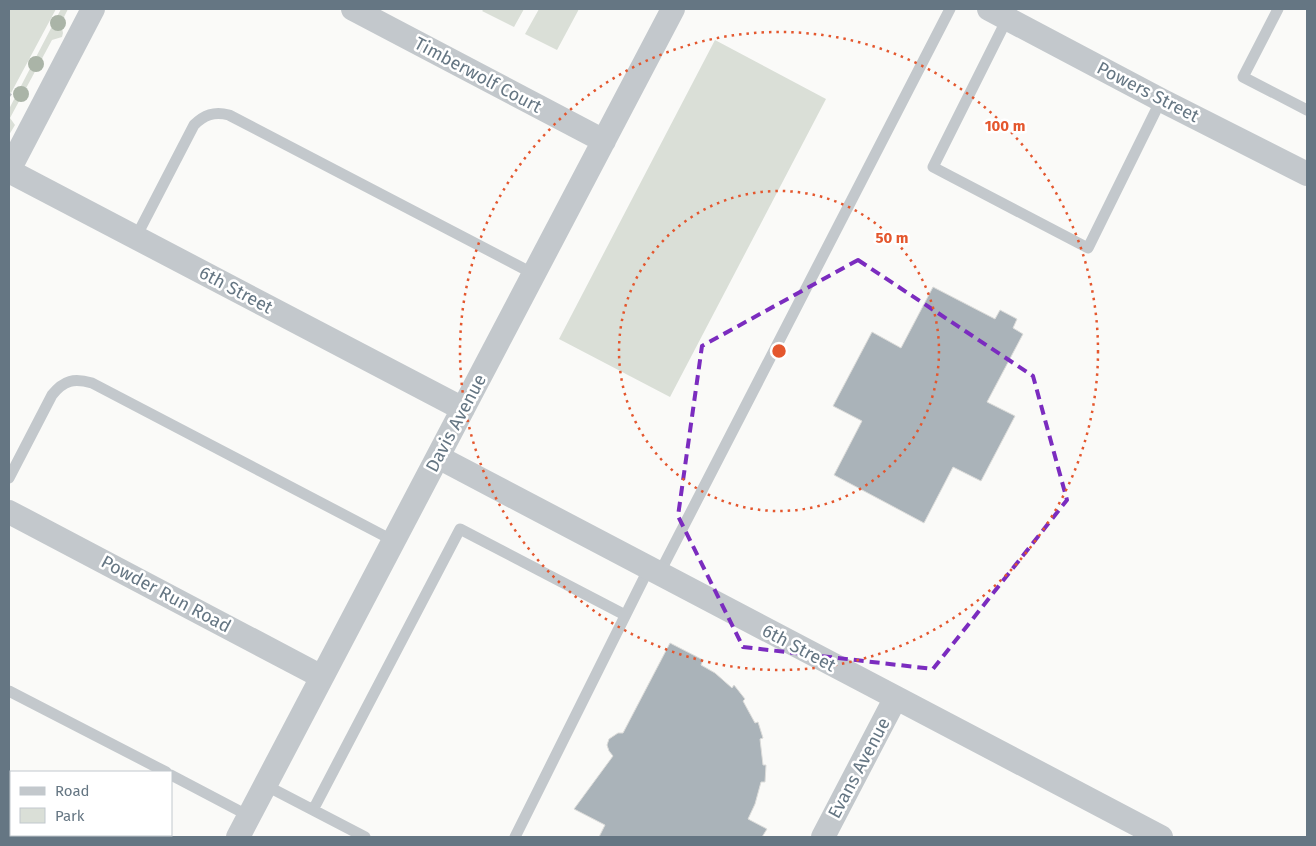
<svg xmlns="http://www.w3.org/2000/svg" width="1316" height="846" viewBox="0 0 1316 846" font-family="'Fira Sans',sans-serif">
<rect width="100%" height="100%" fill="#fafaf8"/>
<path fill="#dadfd7" d="M9 9H56L11 93 9 92Z
M61 9H68L61 23 63 33 62 37 52 40 10 118 15 125 9 135V109Z
M484 9H524L514 27 482 11Z
M539 9H579L557 50 525 34Z
M715 40 826 99 670 397 559 339Z"/>
<path fill="#aab3b9" stroke="#dcdcda" d="M933 287 995 319 1000 310 1017 319 1013 328 1023 334 987 402 1015 416 981 481 953 467 924 523 834 475 862 421 833 406 872 332 901 348Z
M670 643 703 660 701 665 715 673 732 688 734 685 745 699 743 701 755 723 758 722 763 738 760 739 763 765H766L765 782H761L755 804 748 819 767 829 762 837H599L605 825 574 809 613 756 609 751 607 745 609 739 618 733H623Z"/>
<g fill="none" stroke-linecap="round" stroke-linejoin="round">
<path stroke="#bbbfc2" stroke-width="3" stroke-dasharray="2.5 2.5" stroke-linecap="butt" d="M9 94 12 96"/>
<path stroke="#c3c8cc" stroke-width="11" d="M1278 9 1243 77 1307 110
M1007 19 933 167 1088 248 1161 100
M136 237 194 125C204 115 214 111 229 115L534 274
M9 478 52 395C64 380 74 378 92 383L394 541
M659 574 950 9
M9 691 166 772
M171 775 249 816
M265 785 365 837
M313 810 460 529 625 615
M515 837 649 568"/>
<path stroke="#c3c8cc" stroke-width="24" d="M353 9 604 141
M989 9 1161 100 1307 174
M9 170 93 9
M9 171 463 409
M438 457 1161 837
M9 512 322 677
M238 837 673 9
M823 837 895 699"/>
</g>
<g fill="#aab4a7">
<circle cx="58" cy="23" r="8"/>
<circle cx="36" cy="64" r="8"/>
<circle cx="21" cy="94" r="8"/>
</g>
<path fill="none" stroke="#7b2cbf" stroke-width="4" stroke-dasharray="10 6" stroke-linejoin="round" d="M858 260 1033 376 1067 500 933 669 743 647 678 516 702 346Z"/>
<g fill="none" stroke="#e4572e" stroke-width="2.5" stroke-dasharray="2.5 5">
<circle cx="779" cy="351" r="160"/>
<circle cx="779" cy="351" r="319"/>
</g>
<g text-anchor="middle" stroke-width="5" stroke-linejoin="round" paint-order="stroke">
<g font-size="18" fill="#657683" stroke="#fff">
<text transform="translate(478 75) rotate(28)" y="6">Timberwolf Court</text>
<text transform="translate(1148 92) rotate(27)" y="6">Powers Street</text>
<text transform="translate(236 290) rotate(28)" y="6">6th Street</text>
<text transform="translate(456 423) rotate(-62)" y="6">Davis Avenue</text>
<text transform="translate(166 594) rotate(28)" y="6">Powder Run Road</text>
<text transform="translate(799 648) rotate(28)" y="6">6th Street</text>
<text transform="translate(859 768) rotate(-62)" y="6">Evans Avenue</text>
</g>
</g>
<circle cx="779" cy="351" r="8" fill="#e4572e" stroke="#fff" stroke-width="2.5"/>
<g font-size="15" text-anchor="middle" font-weight="bold" fill="#e4572e" stroke="#fff" stroke-width="5" stroke-linejoin="round" paint-order="stroke">
<text x="1005" y="131">100 m</text>
<text x="892" y="243">50 m</text>
</g>
<rect width="1316" height="846" fill="none" stroke="#657683" stroke-width="20"/>
<rect x="10" y="771" width="162" height="65" fill="#ffffff" stroke="#c1c8cd"/>
<rect x="20" y="787" width="25" height="8" fill="#c3c8cc" stroke="#c1c8cd"/>
<text x="55" y="796" font-size="15" fill="#657683">Road</text>
<rect x="20" y="808" width="25" height="15" fill="#dadfd7" stroke="#c1c8cd"/>
<text x="55" y="821" font-size="15" fill="#657683">Park</text>
</svg>
